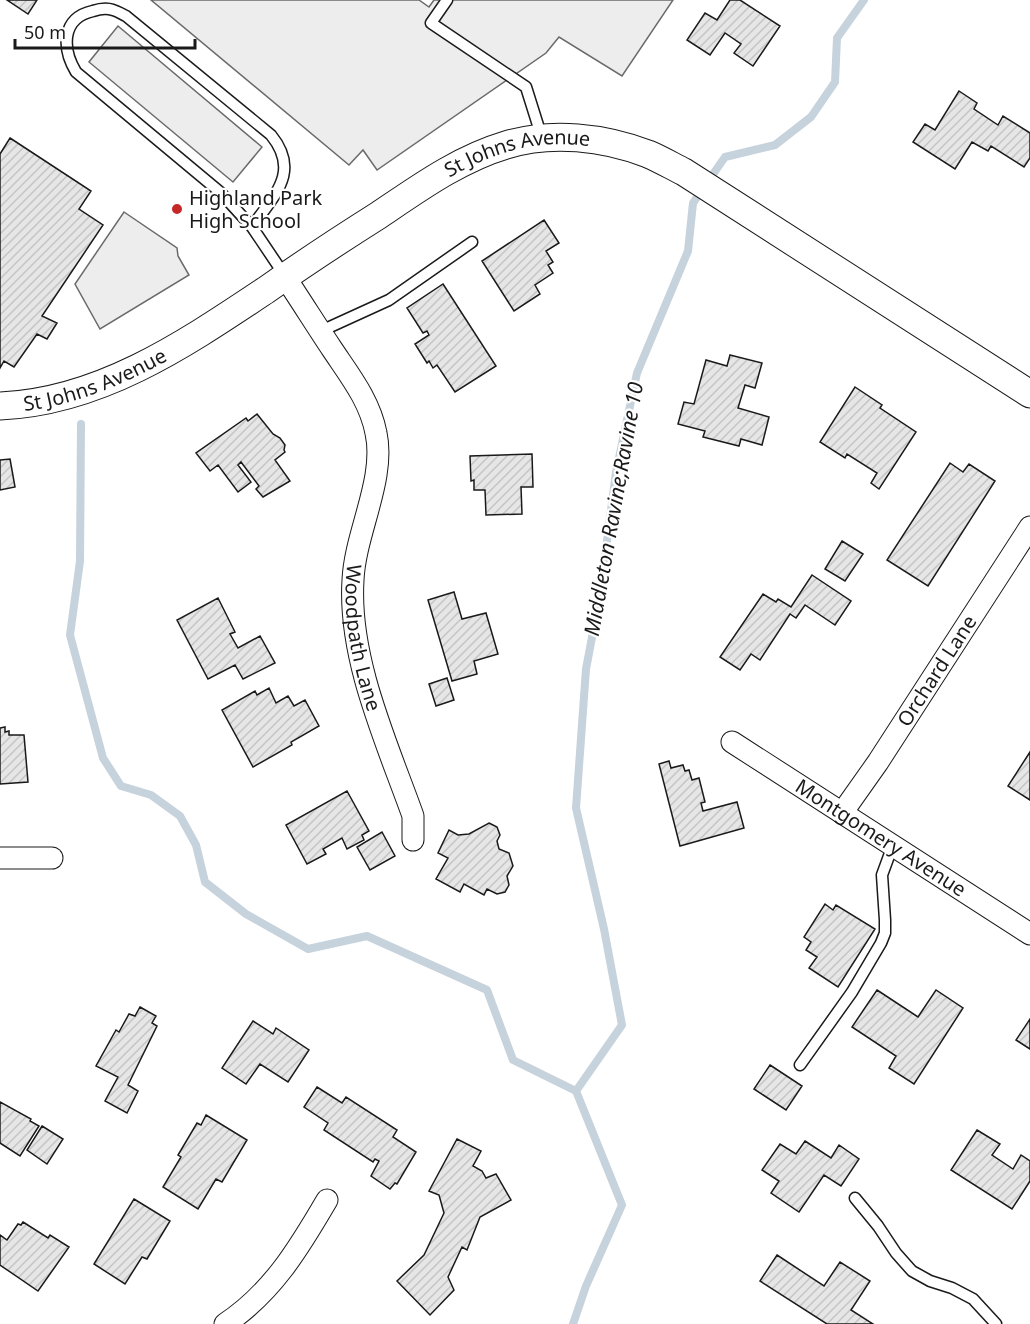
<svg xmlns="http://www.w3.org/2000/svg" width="1030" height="1324" viewBox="0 0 1030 1324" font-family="'Noto Sans',sans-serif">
<defs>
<pattern id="building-hatch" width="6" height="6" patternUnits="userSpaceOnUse" patternTransform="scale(1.5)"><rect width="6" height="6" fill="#e6e6e6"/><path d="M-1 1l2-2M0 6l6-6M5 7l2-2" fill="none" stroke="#c5c5c5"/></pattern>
</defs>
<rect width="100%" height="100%" fill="#fff"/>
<path fill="#ededed" stroke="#6a6a6a" stroke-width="1.5" d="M151 0H419L429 7 434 0H673L622 76 559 37 546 53 377 170 363 150 349 165Z
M118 26 262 147 233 182 89 62Z
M124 212 177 248 178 256 189 275 100 329 75 284Z"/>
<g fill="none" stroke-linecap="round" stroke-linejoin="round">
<path stroke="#c6d2dc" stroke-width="8" d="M81 424 80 561 70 635 103 758 121 786 151 795 180 816 196 845 205 882 246 914 308 949 367 936 487 990 513 1060 576 1091 622 1205 586 1286 573 1324
M576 1091 622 1025 604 929 576 808 586 669 600 595 616 472 637 373 688 251 693 203 725 157 775 145 811 117 835 82 837 38 864 0"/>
</g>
<path fill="url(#building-hatch)" stroke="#1a1a1a" stroke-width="1.5" d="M7 0H37L28 14Z
M730 0H740L780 26 753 66 734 53 741 44 725 33 710 55 687 40 705 13 717 20Z
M959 91 977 103 974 109 998 125 1003 116 1030 133V158L1024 167 991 146 988 151 972 142 955 169 913 142 925 124 935 130Z
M10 138 91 191 79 209 103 225 42 316 57 323 47 339 37 334 14 367 4 361 0 368V154Z
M544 220 559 243 546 251 553 262 548 265 553 273 535 285 540 294 514 311 482 261Z
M443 284 496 366 455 392 437 365 433 368 429 361 427 363 415 344 429 335 427 331 423 333 407 308Z
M730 355 762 363 755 388 745 385 738 408 769 417 762 445 741 439 739 446 703 437 705 431 678 424 684 402 694 404 706 360 727 366Z
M855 387 882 405 880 408 916 432 879 489 871 483 877 473 847 454 845 458 820 442Z
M257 414 273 434 280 438 285 445 284 450 285 452 275 460 290 481 263 497 256 489 259 486 241 462 238 465 251 482 238 492 218 465 210 471 196 453 246 418 248 421Z
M532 454 533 487H521L522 514 486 515 485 490H474V480L471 481 470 456Z
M10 459 15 487 0 490V460Z
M950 463 963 472 969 464 995 481 928 586 887 560Z
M842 541 863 554 845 581 825 569Z
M812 575 851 601 835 625 805 605 796 618 790 614 760 660 751 654 740 670 720 657 763 594 776 602 778 599 791 607Z
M454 592 462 619 486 613 498 654 474 661 477 674 452 681 428 600Z
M218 598 235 632 230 634 238 648 260 636 275 663 243 679 235 665 208 679 177 620Z
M447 678 454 700 436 706 429 684Z
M269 688 276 703 288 696 294 706 305 700 319 726 291 742 292 745 253 767 222 710 255 691 257 695Z
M5 727V732L9 731V735H24L28 782 0 784V728Z
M1030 752V800L1008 786Z
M669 761 671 768 683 765 685 771 689 770 692 780 699 778 705 802 701 803 703 811 737 802 744 828 680 846 659 764Z
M347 791 369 831 362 835 364 840 347 849 342 838 323 849 326 854 307 864 286 825Z
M489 823 497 827 500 835 497 841 499 849 509 853 513 866 507 876 509 885 505 892 497 894 487 889 484 895 464 884 460 892 436 879 448 858 438 853 449 830 458 835 469 834Z
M382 832 395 856 370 870 357 847Z
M825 904 833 910 836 905 875 929 838 987 809 968 817 957 806 950 811 942 804 937Z
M877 990 918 1017 936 990 963 1008 914 1084 889 1068 896 1056 852 1027Z
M140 1007 156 1016 152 1023 157 1026 128 1085 138 1091 127 1113 105 1101 118 1077 96 1066 116 1030 119 1032 129 1014 135 1016Z
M1030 1019V1049L1016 1040Z
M253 1021 273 1034 276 1028 309 1050 288 1082 260 1064 246 1084 222 1068Z
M770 1065 802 1086 786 1110 754 1089Z
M317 1087 342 1103 346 1097 397 1130 393 1137 416 1152 397 1184 395 1183 390 1189 371 1176 379 1161 375 1159 373 1162 324 1130 328 1123 304 1107Z
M0 1102 31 1119 30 1121 39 1126 20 1156 0 1143Z
M206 1115 247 1140 222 1182 216 1179 198 1209 163 1187 181 1157 178 1155 197 1123 201 1125Z
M42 1126 63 1139 47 1164 27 1150Z
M977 1130 1000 1144 992 1155 1013 1169 1021 1155 1030 1161V1181L1012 1209 951 1170Z
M457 1139 481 1151 473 1166 482 1171 486 1178 496 1174 511 1200 480 1217 467 1250 462 1247 448 1277 454 1290 430 1315 397 1281 424 1255 444 1213 439 1195 429 1191Z
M805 1141 831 1158 839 1145 859 1159 841 1186 824 1175 799 1212 771 1193 779 1181 762 1170 780 1144 796 1154Z
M134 1199 170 1221 147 1259 142 1257 125 1284 94 1264Z
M23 1222 48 1238 50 1235 69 1247 38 1291 0 1265V1235L7 1240 18 1224 21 1225Z
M777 1255 824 1286 840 1262 870 1281 851 1310 873 1324H827L760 1281Z"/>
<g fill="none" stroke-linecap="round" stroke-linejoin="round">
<defs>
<path id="service" d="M447 0 431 23 526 87 542 138
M252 227C274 195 301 172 271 135L126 16C122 14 117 11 113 10 107 8 99 9 93 11 61 18 62 49 76 72L220 192 252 227 285 276
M321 331 389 300 472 242
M800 1065 852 992 881 943 885 933V920L882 875 893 845
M855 1198 878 1226 896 1253 912 1271 930 1281 952 1288 973 1299 996 1324"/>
<g id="minor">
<path id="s1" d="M285 277C301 301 316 325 332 349 350 376 370 401 376 433 386 479 355 533 353 580 348 659 387 743 413 816V840"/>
<path id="s2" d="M732 742 1030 934"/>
<path id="s3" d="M842 813 878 762 1030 527"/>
<path d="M0 858H52"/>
<path d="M225 1324C272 1293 299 1248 327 1200"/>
</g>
<g id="tertiary">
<path id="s4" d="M0 406C100 402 185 344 266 290 303 264 341 239 379 215 419 188 459 159 506 145 551 131 604 137 648 154 660 159 672 166 684 172L1030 394"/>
</g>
</defs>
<use href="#service" stroke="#1a1a1a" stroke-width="13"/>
<use href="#minor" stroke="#1a1a1a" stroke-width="23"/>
<use href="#tertiary" stroke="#1a1a1a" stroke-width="29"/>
<use href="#service" stroke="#fff" stroke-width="10"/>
<use href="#minor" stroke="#fff" stroke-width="21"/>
<use href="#tertiary" stroke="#fff" stroke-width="27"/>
</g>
<circle fill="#c62828" stroke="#fff" stroke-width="2" cx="177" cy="209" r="6"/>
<g text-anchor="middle" stroke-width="4.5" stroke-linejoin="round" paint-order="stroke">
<g font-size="20" fill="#1a1a1a" stroke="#fff">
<text dy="7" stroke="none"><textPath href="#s4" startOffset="585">St Johns Avenue</textPath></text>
<text dy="7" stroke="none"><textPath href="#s4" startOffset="99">St Johns Avenue</textPath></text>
<text dy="7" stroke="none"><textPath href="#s1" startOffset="390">Woodpath Lane</textPath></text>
<text dy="7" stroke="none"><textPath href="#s3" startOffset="171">Orchard Lane</textPath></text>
<text dy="7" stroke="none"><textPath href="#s2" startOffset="177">Montgomery Avenue</textPath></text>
</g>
<g font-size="20" fill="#1a1a1a" stroke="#fff" text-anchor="start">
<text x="189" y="205">Highland Park<tspan x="189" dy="23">High School</tspan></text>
</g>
<g font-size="21" font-style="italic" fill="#1a1a1a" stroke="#fff">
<text transform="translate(614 509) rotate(-80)" y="7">Middleton Ravine;Ravine 10</text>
</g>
</g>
<path d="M15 39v9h180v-9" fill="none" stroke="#1a1a1a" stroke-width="3"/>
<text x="24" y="39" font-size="18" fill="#1a1a1a" stroke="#ffffff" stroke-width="4.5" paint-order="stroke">50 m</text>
</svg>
